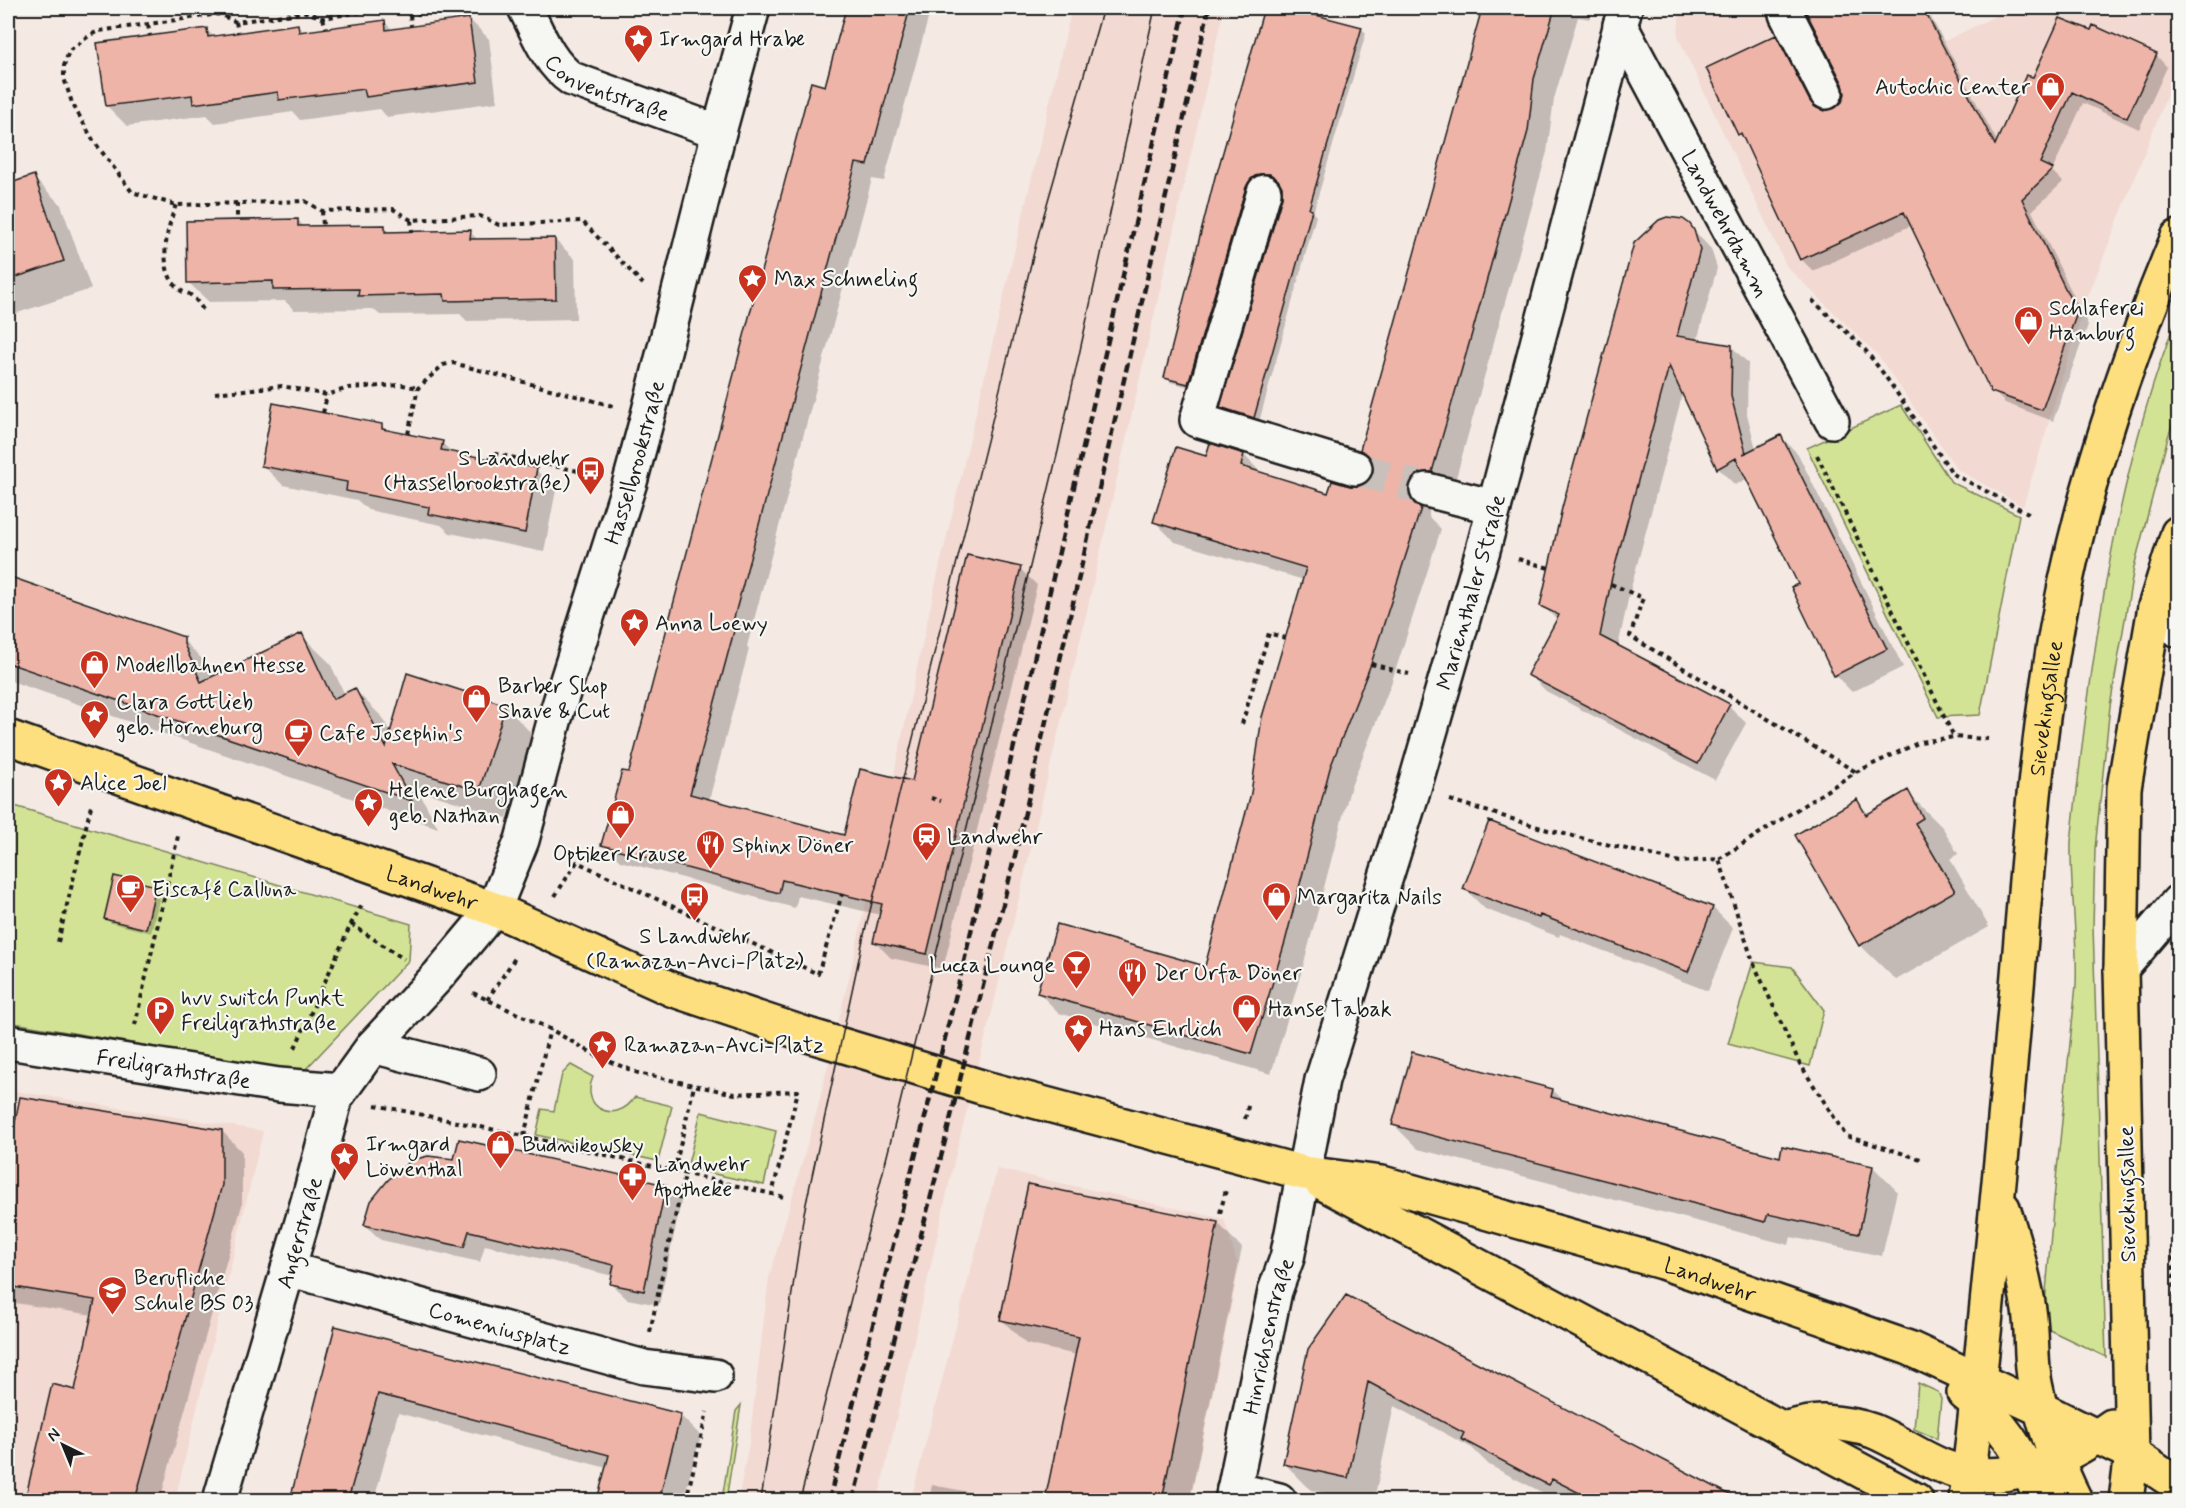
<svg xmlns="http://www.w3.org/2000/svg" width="2186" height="1508" viewBox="0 0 2186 1508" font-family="Mynerve,sans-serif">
<rect width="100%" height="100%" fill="#f4e9e3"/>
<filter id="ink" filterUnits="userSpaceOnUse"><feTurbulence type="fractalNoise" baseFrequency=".0167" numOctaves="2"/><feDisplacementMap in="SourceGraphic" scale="12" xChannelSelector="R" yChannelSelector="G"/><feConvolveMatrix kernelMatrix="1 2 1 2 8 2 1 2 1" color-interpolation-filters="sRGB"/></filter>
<g filter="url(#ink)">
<path fill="#f2d9d1" d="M1072 8H1224L1082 632 992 1011 955 1157 878 1500H738L749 1444 769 1278 817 1111 852 966 933 595Z
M1680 8H1766L1774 23 1801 8H1924L1943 42 2012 8H2178V67L2085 304 2023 506 1957 469 1877 354 1787 267 1678 37Z
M8 1090 263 1131 175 1500H8Z
M997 1169 1224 1219 1239 1268 1190 1500H911Z"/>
<path fill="#d3e396" stroke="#788059" stroke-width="1.5" d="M2178 314V409L2168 437 2134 567 2110 706 2095 849 2093 926 2106 1357 2043 1327 2054 1199 2076 985C2078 937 2070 890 2071 842 2091 664 2112 483 2178 314Z
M1901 405 1951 482 2019 515 1980 715 1938 717 1807 448Z
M8 804 411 924 409 960 303 1072 8 1022Z
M1753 962 1792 967 1824 1010 1810 1066 1728 1044Z
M571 1065 593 1077C579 1108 616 1126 635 1097L672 1106 658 1161 536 1135 542 1109 554 1111 562 1074Z
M701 1112 776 1131 764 1185 687 1168Z
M1918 1383 1938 1392 1941 1399 1937 1439 1914 1429Z
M741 1405 726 1500H722L736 1411Z"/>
<path fill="#0003" d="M848 8H931L884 181 872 179 747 646 749 649 709 800 845 837 913 783 1020 569 1037 585 943 969 891 958 874 941 881 915 798 896 795 908 620 861 603 844 630 774Z
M1266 8H1307L1305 13 1361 28 1366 33 1313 213 1316 216 1259 422 1227 412 1222 407 1283 197 1284 187 1276 178H1264L1193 388 1170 382 1166 377 1218 175Z
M1484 8H1592L1590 19 1578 17 1554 99 1547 152 1452 492 1429 505V517L1441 529 1391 684 1350 789 1304 963 1271 1074 1059 1013 1039 993 1206 968 1253 794 1304 580 1175 542 1155 522 1207 458 1244 455 1263 475 1329 494 1349 487 1359 488 1369 482 1375 473V463L1362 449Z
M1803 8H1926L1998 143 2034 79 2156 55 2167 67 2139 129 2083 103 2052 171 2063 182 2032 211 2088 325 2053 421 2005 403 1993 391 1912 225 1813 271 1801 259 1746 141 1739 134 1775 37 1787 48 1819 110 1824 112 1835 110 1843 104 1846 94 1844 83 1806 8Z
M469 19 489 39 497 102 387 117 380 109 300 120 293 112 215 123 207 115 127 126 107 106 206 29 214 37 298 26 305 33 384 22 393 30Z
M33 177 61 205 91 289 8 316V186Z
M298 220 305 228 385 227 391 233 470 232 479 241 554 239 575 259 576 319 467 321 460 314 380 315 373 309 294 310 285 301 209 302 188 282Z
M1689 225 1711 249 1717 268 1697 341 1731 346 1748 363 1747 414 1756 449 1781 437 1798 454 1903 667 1852 692 1835 675 1800 584 1748 478 1735 485 1718 468 1683 392 1629 595 1618 647 1729 706 1746 723 1715 780 1546 691 1529 674 1558 621 1542 605Z
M382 426 388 432 442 443 454 454 536 470 556 490 544 552 450 533 441 525 368 510 357 500 283 485 262 465Z
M8 577 179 636 208 665 213 677 301 635 330 663 345 695 355 690 383 718 391 734 505 706 533 735 507 818 418 790 438 828 8 680Z
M1907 792 1943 828 1958 854 1950 859 1989 927 1896 980 1860 945 1856 801 1869 814Z
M1490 823 1713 908 1733 928 1708 991 1560 934 1559 937 1485 909 1465 889Z
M115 878 156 887 161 892 151 933 111 923 106 919Z
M1553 1090 1565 1102 1781 1159 1873 1167 1897 1191 1882 1256 1791 1237 1789 1245 1418 1149 1394 1125Z
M21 1099 222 1131 242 1152V1205L160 1500H26L53 1385 76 1392 93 1315 8 1302V1164Z
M460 1141 666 1187 681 1202 659 1305 627 1299 611 1284 613 1276 485 1245 480 1262 381 1240 365 1225 455 1160Z
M1218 1223 1242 1248 1190 1500H1047L1077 1355 1026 1344 1002 1320Z
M1346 1297 1736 1500H1557L1489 1465 1472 1448 1394 1406 1374 1500H1359L1311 1490 1285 1464Z
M337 1328 681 1416 701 1436 683 1500H599L607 1468 398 1413 374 1500H291Z
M932 1485 1012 1500H929Z"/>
<path fill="#eeb4a8" stroke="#1c1c1c" stroke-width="1.5" d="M846 8H910L868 165 856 163 731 629 734 631 690 794 844 835 860 769 912 781 967 555 1021 567 927 954 873 942 882 904 782 880 779 893 601 845 622 771 629 772 811 82 825 86Z
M1264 8H1289L1362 27 1309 209 1312 210 1254 418 1220 407 1282 197V187L1278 180 1270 174H1259L1251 179 1246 187 1188 384 1164 378 1216 173H1217Z
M1482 8H1555L1534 79 1528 131 1469 344 1432 472H1421L1413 477 1409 485V496L1414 503 1421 508 1371 664 1330 768 1285 942 1251 1054 1037 993 1057 924 1205 966 1251 793 1262 717 1306 568 1153 522 1176 447 1206 456 1210 443 1244 454 1241 466 1328 493 1332 481 1350 486H1359L1368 481 1373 473V463L1368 455 1360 450Z
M1804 8H1923L1995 145 2026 75 2033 77 2060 18 2091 30 2093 25 2157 54 2127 118 2072 92 2040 163 2053 169 2022 199 2077 313 2042 410 1991 392 1904 212 1800 260 1741 133 1738 135 1706 68 1776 35 1810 101 1815 107 1824 111 1835 108 1842 102 1845 94 1843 84Z
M469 18 478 82 366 97 364 89 279 100 278 92 193 104 192 95 106 106 97 43 207 28 208 37 298 24 299 32 385 20 386 30Z
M34 175 64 261 8 280V184Z
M1667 217 1683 219 1690 224 1694 230 1700 250 1677 336 1732 345 1731 396 1746 453 1743 454 1781 435 1887 649 1834 676 1791 587 1798 584 1736 458 1717 469 1669 366 1612 577 1600 636 1730 704 1698 764 1527 675 1559 615 1540 606 1562 508 1634 243 1659 220Z
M298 219V226L385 225V232L471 230 470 239 555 238 556 299 445 301 444 294 358 296 359 289 273 290V281L187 283 186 221Z
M273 403 382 424V429L443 441 441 450 537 468 525 533 428 514 429 507 346 491 347 482 261 466Z
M8 576 184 637V644L201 682 302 633 333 699 355 688 386 747 407 673 506 705 479 791 392 764 412 801 8 663Z
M1908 790 1923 818 1915 823 1955 891 1859 946 1795 835 1857 799 1866 815Z
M1489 821 1713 907 1688 972 1540 915 1539 918 1463 889Z
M114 876 156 886 146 929 104 919Z
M1412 1052 1553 1089 1551 1097 1780 1157 1782 1146 1873 1166 1859 1234 1768 1214 1765 1222 1392 1125Z
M20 1097 222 1130V1185L135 1500H25L52 1384 75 1390 95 1300 8 1286V1157Z
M459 1139 666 1185 644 1291 610 1284 614 1265 469 1231 464 1247 364 1225 371 1201 388 1180 412 1160 428 1156 454 1159Z
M1028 1184 1218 1222 1162 1500H1045L1079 1337 1000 1320Z
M1346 1295 1428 1337 1740 1500H1593L1552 1479 1548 1485 1461 1439 1464 1433 1368 1382 1348 1478 1283 1464 1308 1349Z
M335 1326 681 1414 659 1500H597L609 1455 378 1394 348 1500H290Z"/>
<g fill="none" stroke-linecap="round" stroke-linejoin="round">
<path stroke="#c9c0bb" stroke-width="33" stroke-dasharray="33 16" stroke-linecap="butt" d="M1355 468 1427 490"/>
<defs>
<g id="minor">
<path id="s1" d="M525 8C538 33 548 63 572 79L719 132"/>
<path d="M1786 14 1826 92"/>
<path id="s2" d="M1620 25 1832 421"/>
<path d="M1264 192 1197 420 1355 468"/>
<path d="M1427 490 1494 507"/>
<path d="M2155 607 2178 630"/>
<path d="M2121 969 2178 902"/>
<path id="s3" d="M8 1042 279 1085 340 1090"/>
<path d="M373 1046 479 1074"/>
<path id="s4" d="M288 1269 644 1367 715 1376"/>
<path d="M1234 1489 1279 1500"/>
<path id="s5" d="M220 1500 309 1198 336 1097 373 1046 438 976 494 909 522 840 555 718 630 482 648 415 719 132 753 8"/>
<path id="s6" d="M1232 1500 1275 1291 1287 1258 1322 1080 1414 788 1483 550 1625 8"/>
</g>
<g id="major">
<path id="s7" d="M8 737 494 909 671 989 808 1035 985 1088 1304 1173 1382 1183 1662 1262 1909 1348 2041 1409 2132 1454 2178 1485"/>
<path d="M1321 1182 1916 1500"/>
<path d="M2003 1208C2014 1241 2024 1275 2029 1310 2033 1336 2030 1363 2036 1388 2044 1428 2057 1464 2075 1500"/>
<path d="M1964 1393C1974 1401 1984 1409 1993 1418 2015 1442 2029 1471 2042 1500"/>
<path d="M1783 1429C1795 1426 1811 1421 1823 1422 1838 1423 1859 1426 1873 1431 1897 1441 1918 1456 1942 1466 2001 1490 2064 1461 2112 1426"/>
<path id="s8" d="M1966 1500C1985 1333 2001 1166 2016 998 2028 859 2037 718 2066 581 2091 462 2131 349 2178 237"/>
<path d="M2126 1500 2132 1454 2121 969 2124 788 2155 607 2178 533"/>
</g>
</defs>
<use href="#minor" stroke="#1c1c1c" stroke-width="38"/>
<use href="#major" stroke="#1c1c1c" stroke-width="38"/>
<path stroke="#1c1c1c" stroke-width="4" stroke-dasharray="4.5 4.5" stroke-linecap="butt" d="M387 8 323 18 306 12 236 22 219 14 99 31 90 35 69 51 64 66V78L72 103 93 140 132 192 176 205 305 201 322 211 393 209 411 220 480 216 499 225 582 221 643 284
M391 8 410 15 450 8
M410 15 411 26
M323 18 326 28
M236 22 238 32
M148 25 150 36
M237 203V220
M176 205C167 228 157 267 177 287 181 292 184 292 189 294 196 298 200 306 205 312
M322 211 323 226
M411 220 412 231
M1812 300 1862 346 1883 373 1953 474 2032 515
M215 393 282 386 327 395 348 388 403 385 418 388
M323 413 327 395
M408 434 418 388 443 365 453 363 613 406
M1817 455 1954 737
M490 459 491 453 593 474
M1518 559 1549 568
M1611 584 1643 598 1630 636 1856 772
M1371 664 1409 674
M1242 724 1269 633 1285 638
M931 798 941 801
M1450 800 1548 830 1680 862 1719 859 1753 962 1800 1064 1846 1136 1924 1160
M1719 859 1856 772 1920 742 1954 737 1988 739
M555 896 577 862 818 974 842 894
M351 924 404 959
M58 942 91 806
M473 993 550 1029 599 1057 638 1073 735 1094 798 1091 772 1194 784 1197
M487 1000 515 958
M135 1025 178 836
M295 1048 351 924 363 903
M375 1105 524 1136 772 1194
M1245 1119 1249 1102
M524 1136 550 1029
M674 1172 694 1086
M1220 1213 1226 1190
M650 1332 668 1247 685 1175
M2177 1432 2172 1204 2178 1188
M686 1500 707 1412"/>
<use href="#minor" stroke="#f6f6f2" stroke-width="33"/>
<use href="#major" stroke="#fedf80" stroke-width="33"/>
<path stroke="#1c1c1c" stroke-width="1.5" d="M761 1500 804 1213 864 935 1039 232 1103 8
M800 1500 892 1136 1058 451 1155 8"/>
<path stroke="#1c1c1c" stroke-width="4.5" stroke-dasharray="9 4.5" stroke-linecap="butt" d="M829 1500 963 966 1185 8
M853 1500 942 1153 1019 839 1209 8"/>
</g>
</g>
<defs>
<symbol id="sight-pin" viewBox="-11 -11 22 30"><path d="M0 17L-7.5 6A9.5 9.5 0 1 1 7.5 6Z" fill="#c8321e" stroke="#f6f6f2"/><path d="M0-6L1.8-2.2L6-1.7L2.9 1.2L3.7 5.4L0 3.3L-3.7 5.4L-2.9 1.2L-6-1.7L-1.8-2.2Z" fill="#fff"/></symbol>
<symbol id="shop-pin" viewBox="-11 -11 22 30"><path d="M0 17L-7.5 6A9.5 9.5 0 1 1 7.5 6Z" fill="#c8321e" stroke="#f6f6f2"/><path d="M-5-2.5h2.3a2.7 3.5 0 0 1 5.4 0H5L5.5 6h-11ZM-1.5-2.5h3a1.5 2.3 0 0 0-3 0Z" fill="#fff"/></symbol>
<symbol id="bus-pin" viewBox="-11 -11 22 30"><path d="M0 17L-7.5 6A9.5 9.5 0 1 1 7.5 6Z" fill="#c8321e" stroke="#f6f6f2"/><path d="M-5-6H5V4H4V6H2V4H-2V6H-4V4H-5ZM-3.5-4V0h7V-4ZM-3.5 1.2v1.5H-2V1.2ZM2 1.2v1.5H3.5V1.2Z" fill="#fff"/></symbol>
<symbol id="cafe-pin" viewBox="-11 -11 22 30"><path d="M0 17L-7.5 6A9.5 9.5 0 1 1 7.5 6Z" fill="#c8321e" stroke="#f6f6f2"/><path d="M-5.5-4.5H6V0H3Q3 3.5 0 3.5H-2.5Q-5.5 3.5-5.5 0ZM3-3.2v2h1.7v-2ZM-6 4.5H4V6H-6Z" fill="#fff"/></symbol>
<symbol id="station-pin" viewBox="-11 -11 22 30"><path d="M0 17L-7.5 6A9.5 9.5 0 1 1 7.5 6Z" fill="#c8321e" stroke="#f6f6f2"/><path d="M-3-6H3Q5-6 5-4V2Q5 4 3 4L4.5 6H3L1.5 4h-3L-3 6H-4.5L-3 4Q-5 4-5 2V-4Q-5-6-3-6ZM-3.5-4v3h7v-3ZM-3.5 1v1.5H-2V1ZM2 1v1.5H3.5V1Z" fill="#fff"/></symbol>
<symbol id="restaurant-pin" viewBox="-11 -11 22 30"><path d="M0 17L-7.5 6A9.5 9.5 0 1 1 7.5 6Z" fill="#c8321e" stroke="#f6f6f2"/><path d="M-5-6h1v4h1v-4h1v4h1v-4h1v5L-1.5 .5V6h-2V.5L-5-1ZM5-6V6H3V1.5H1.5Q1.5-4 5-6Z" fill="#fff"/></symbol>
<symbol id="bar-pin" viewBox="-11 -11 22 30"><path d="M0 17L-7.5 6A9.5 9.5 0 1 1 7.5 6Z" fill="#c8321e" stroke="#f6f6f2"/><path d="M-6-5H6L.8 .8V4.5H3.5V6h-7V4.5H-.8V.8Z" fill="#fff"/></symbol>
<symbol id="parking-pin" viewBox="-11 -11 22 30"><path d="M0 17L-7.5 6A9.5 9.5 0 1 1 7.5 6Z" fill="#c8321e" stroke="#f6f6f2"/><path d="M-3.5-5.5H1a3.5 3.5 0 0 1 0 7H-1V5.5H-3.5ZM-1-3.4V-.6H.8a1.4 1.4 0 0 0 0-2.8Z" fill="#fff"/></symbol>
<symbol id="pharmacy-pin" viewBox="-11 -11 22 30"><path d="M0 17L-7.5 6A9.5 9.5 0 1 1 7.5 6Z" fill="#c8321e" stroke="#f6f6f2"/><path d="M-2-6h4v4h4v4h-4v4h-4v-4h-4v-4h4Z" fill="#fff"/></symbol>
<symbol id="school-pin" viewBox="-11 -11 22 30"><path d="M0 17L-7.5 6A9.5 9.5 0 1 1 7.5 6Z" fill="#c8321e" stroke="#f6f6f2"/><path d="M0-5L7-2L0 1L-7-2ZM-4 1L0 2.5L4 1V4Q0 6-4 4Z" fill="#fff"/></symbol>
</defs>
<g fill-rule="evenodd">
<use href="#sight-pin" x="622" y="22" width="33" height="45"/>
<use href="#shop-pin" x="2034" y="70" width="33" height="45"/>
<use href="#sight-pin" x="736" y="262" width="33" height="45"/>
<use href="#shop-pin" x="2012" y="304" width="33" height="45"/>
<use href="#bus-pin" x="574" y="454" width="33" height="45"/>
<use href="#sight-pin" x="618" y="606" width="33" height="45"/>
<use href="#shop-pin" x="78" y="648" width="33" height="45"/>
<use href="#shop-pin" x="460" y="682" width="33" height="45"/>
<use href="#sight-pin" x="78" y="698" width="33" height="45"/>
<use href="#cafe-pin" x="282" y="716" width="33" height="45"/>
<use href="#sight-pin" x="42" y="766" width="33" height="45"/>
<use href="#sight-pin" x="352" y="786" width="33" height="45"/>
<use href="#shop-pin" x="604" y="798" width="33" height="45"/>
<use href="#station-pin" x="910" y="820" width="33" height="45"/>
<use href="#restaurant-pin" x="694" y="828" width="33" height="45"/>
<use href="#cafe-pin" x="114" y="872" width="33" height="45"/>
<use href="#bus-pin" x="678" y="880" width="33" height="45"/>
<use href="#shop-pin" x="1260" y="880" width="33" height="45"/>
<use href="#bar-pin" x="1060" y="948" width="33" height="45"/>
<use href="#restaurant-pin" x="1116" y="956" width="33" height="45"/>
<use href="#shop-pin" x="1230" y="992" width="33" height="45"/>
<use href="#parking-pin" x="144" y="994" width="33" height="45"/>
<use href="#sight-pin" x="1062" y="1012" width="33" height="45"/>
<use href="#sight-pin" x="586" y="1028" width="33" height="45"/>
<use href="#shop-pin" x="484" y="1128" width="33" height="45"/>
<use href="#sight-pin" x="328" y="1140" width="33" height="45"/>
<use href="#pharmacy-pin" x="616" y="1160" width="33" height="45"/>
<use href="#school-pin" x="96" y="1274" width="33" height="45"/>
</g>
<g text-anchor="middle" stroke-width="4.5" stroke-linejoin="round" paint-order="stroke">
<g font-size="22" fill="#1c1c1c" stroke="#f6f6f2" text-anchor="start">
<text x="659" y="46">Irmgard Hrabe</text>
<text x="2030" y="94" text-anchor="end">Autochic Center</text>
<text x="774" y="286">Max Schmeling</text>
<text x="2049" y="315">Schlaferei<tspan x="2049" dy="25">Hamburg</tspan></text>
<text x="570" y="465" text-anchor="end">S Landwehr<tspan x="570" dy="25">(Hasselbrookstraße)</tspan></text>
<text x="655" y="630">Anna Loewy</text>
<text x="116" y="672">Modellbahnen Hesse</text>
<text x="498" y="693">Barber Shop<tspan x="498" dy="25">Shave &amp; Cut</tspan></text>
<text x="116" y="709">Clara Gottlieb<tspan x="116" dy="25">geb. Horneburg</tspan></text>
<text x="319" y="740">Cafe Josephin's</text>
<text x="80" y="790">Alice Joel</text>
<text x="389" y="797">Helene Burghagen<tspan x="389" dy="25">geb. Nathan</tspan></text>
<text x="947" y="844">Landwehr</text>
<text x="732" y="852">Sphinx Döner</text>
<text x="620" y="861" text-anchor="middle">Optiker Krause</text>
<text x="152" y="896">Eiscafé Calluna</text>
<text x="1297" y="904">Margarita Nails</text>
<text x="695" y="943" text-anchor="middle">S Landwehr<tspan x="695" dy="25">(Ramazan-Avci-Platz)</tspan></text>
<text x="1055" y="972" text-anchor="end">Lucca Lounge</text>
<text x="1154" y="980">Der Urfa Döner</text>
<text x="181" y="1005">hvv switch Punkt<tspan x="181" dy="25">Freiligrathstraße</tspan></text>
<text x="1268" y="1016">Hanse Tabak</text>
<text x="1099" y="1036">Hans Ehrlich</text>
<text x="624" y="1052">Ramazan-Avci-Platz</text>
<text x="366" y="1151">Irmgard<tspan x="366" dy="25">Löwenthal</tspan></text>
<text x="522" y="1152">Budnikowsky</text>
<text x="654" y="1171">Landwehr<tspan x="654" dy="25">Apotheke</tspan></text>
<text x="134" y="1285">Berufliche<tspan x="134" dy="25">Schule BS 03</tspan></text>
</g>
<g font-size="22" fill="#1c1c1c" stroke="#f6f6f2">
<text dy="8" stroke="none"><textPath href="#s1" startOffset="122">Conventstraße</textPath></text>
<text dy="8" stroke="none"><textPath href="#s2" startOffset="225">Landwehrdamm</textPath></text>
<text dy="8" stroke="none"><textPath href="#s5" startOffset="1134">Hasselbrookstraße</textPath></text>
<text dy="8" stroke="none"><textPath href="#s6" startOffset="940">Marienthaler Straße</textPath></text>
<text dy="8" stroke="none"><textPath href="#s8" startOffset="796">Sievekingsallee</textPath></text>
<text dy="8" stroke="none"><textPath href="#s7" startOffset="450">Landwehr</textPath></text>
<text dy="8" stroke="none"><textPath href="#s3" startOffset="168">Freiligrathstraße</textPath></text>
<text transform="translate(2126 1194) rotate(-91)" y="8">Sievekingsallee</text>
<text dy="8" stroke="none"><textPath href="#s5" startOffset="279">Angerstraße</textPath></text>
<text dy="8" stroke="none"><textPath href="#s7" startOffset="1790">Landwehr</textPath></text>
<text dy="8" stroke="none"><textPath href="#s4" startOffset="220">Comeniusplatz</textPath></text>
<text dy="8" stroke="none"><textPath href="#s6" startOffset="168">Hinrichsenstraße</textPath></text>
</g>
</g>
<rect width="2186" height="1508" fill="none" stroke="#f6f6f2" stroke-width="30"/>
<rect x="15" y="15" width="2156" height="1478" fill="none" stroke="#1c1c1c" stroke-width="2" filter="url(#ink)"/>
<g transform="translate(63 1445) rotate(317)" stroke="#f6f6f2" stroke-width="4.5" paint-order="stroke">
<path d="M0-4.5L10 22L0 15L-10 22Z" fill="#1c1c1c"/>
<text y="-9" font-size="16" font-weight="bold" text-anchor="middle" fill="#1c1c1c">N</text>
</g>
</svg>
